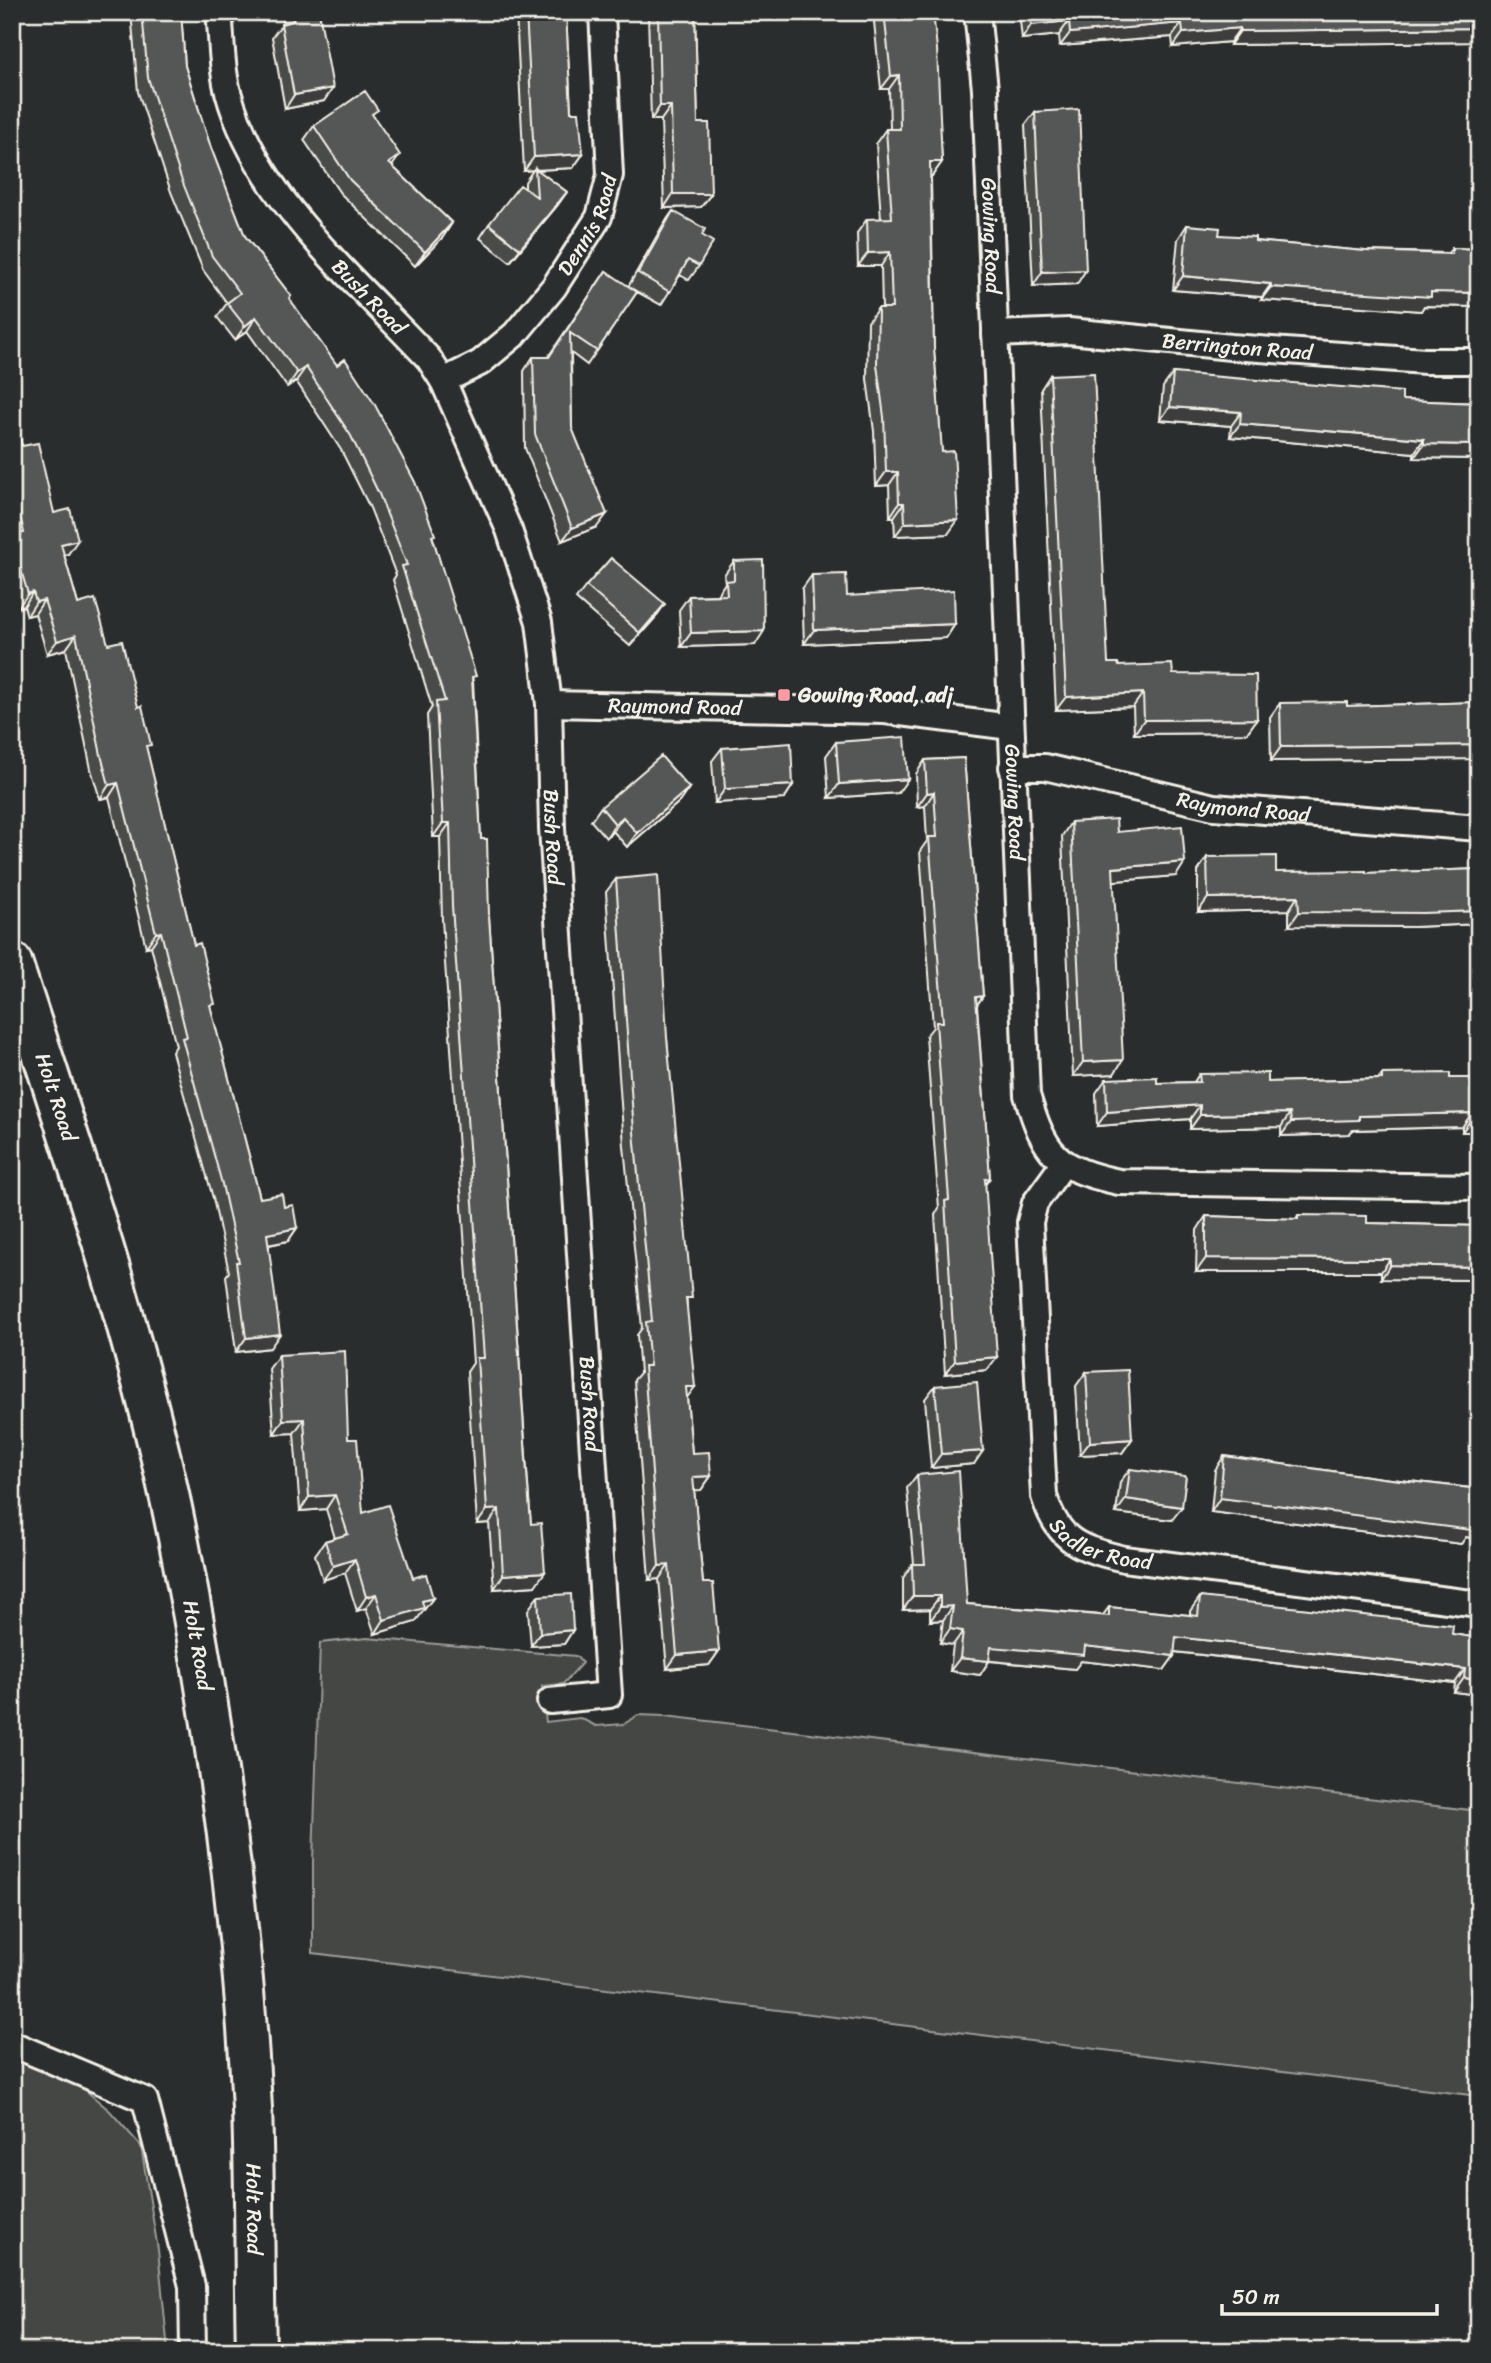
<svg xmlns="http://www.w3.org/2000/svg" width="1491" height="2363" viewBox="0 0 1491 2363" font-family="Sriracha,sans-serif">
<rect width="100%" height="100%" fill="#2a2d2e"/>
<filter id="ink" filterUnits="userSpaceOnUse"><feTurbulence type="fractalNoise" baseFrequency=".0143" numOctaves="2"/><feDisplacementMap in="SourceGraphic" scale="14" xChannelSelector="R" yChannelSelector="G"/><feConvolveMatrix kernelMatrix="1 2 1 2 8 2 1 2 1" color-interpolation-filters="sRGB"/></filter>
<g filter="url(#ink)">
<path fill="#444645" stroke="#9c9c96" stroke-width="2" d="M367 1638 576 1656 582 1663 563 1684 542 1686 546 1722 580 1718 596 1726 624 1724 638 1715 665 1716 1479 1811V2096L313 1953V1862L320 1643Z
M12 2054 77 2083 110 2111 141 2146 158 2250 168 2351H12Z"/>
<g fill="none" stroke-linecap="round" stroke-linejoin="round">
<defs>
<g id="minor">
<path id="s1" d="M219 12C222 38 221 67 228 92 257 199 356 280 429 359L443 381 509 530 539 622 549 704 552 828 609 1695 550 1701"/>
<path id="s2" d="M977 12 985 89 1027 1095C1045 1155 1057 1169 1119 1182L1479 1187"/>
<path id="s3" d="M995 334 1069 331 1231 347 1425 361H1479"/>
<path id="s4" d="M443 381 480 363 515 334 554 287 599 217 610 175 602 12"/>
<path id="s5" d="M549 704 885 711 1011 727"/>
<path id="s6" d="M1012 767H1045L1214 807 1479 828"/>
<path id="s7" d="M1064 1163 1035 1203 1030 1222 1044 1496C1059 1543 1080 1548 1124 1559L1479 1604"/>
<path d="M12 2044 145 2100 192 2286 193 2351"/>
</g>
<g id="trunk">
<path id="s8" d="M12 962C76 1158 144 1355 182 1558 217 1739 243 1924 252 2109 255 2189 254 2270 256 2351"/>
</g>
</defs>
<use href="#minor" stroke="#f4f1e8" stroke-width="30"/>
<use href="#trunk" stroke="#f4f1e8" stroke-width="44"/>
<use href="#minor" stroke="#2a2d2e" stroke-width="24"/>
<use href="#trunk" stroke="#2a2d2e" stroke-width="38"/>
</g>
<path fill="#494b4a" stroke="#f4f1e8" stroke-width="2" d="M131 12H181L185 66 211 148 245 236 291 296 289 299 433 538 473 681 481 839 489 916 535 1586 494 1589 489 1523 477 1524 467 1372 473 1363 442 920 440 837H433L427 715 432 707 393 580 396 575 370 508 341 450 296 381 287 387 247 331 235 340 217 317 227 303 203 270 171 192 138 92Z
M282 12H322L320 14 324 101 285 109 272 37 283 23Z
M516 12H566L571 112 583 154 573 168 537 170 567 192 557 206 510 262 480 238 489 224 525 189V182L533 170 524 171Z
M648 12H695L698 123 711 194 701 207 664 208 661 120H651Z
M873 12H933L942 162 932 176H931L934 349 948 534 895 536 894 517H890L889 485 876 486 874 431 867 379 868 322 878 308H882L881 266H858L857 233 867 219H881L876 143 886 129H890L889 89H881Z
M1019 12H1479V42L1230 45V42L1173 47 1172 37 1060 46 1059 35 1022 39Z
M1035 112 1077 284 1033 286 1025 125Z
M373 116 392 166 452 223 443 237 415 266 340 193 304 140 314 126Z
M673 211 702 235 699 266 689 280 680 275 661 305 630 288 637 292 587 365 571 353 572 428 597 527 562 541 525 448 524 371 533 357H548L606 271 628 287 663 225Z
M1187 225 1219 235 1255 241 1365 251 1448 253 1452 248 1479 249V307L1424 306 1421 311 1261 300 1262 297 1173 290 1178 239Z
M1173 373 1402 400 1479 403V459L1414 458V453L1230 437 1231 426 1160 420 1163 387Z
M1050 375 1108 663 1119 666 1257 719 1247 733 1134 734 1133 707 1056 710 1041 389Z
M12 407 22 446 54 513 68 554 64 555 78 604 108 644 147 751 194 945 260 1198 284 1207 297 1228 288 1241 269 1245 270 1348 236 1352 226 1276 229 1272 213 1198 172 1052 176 1046 151 946 146 947 109 797 100 799 91 769 66 649 47 654 35 614 27 616 24 606 18 607 12 587Z
M734 561 755 645 681 647 679 610 689 596 717 595 725 583 724 575Z
M812 575 847 596 955 624 946 638 804 644 802 589Z
M586 586 655 618 630 646 576 599Z
M1479 702V759L1271 761 1270 717 1280 703 1347 706Z
M836 742 898 793 829 798 826 756Z
M722 748 793 785 784 799 715 803 712 761Z
M964 758 983 996 977 1005 990 1178 985 1185 987 1370 945 1374 935 1215 939 1208 926 1036 933 1027 920 851 927 841 925 806 917 807 916 774 925 760Z
M689 788 679 802 627 847 613 831 606 838 591 821 601 807Z
M1071 822 1117 832 1176 876 1113 881 1114 1074 1073 1076 1062 836Z
M1207 857 1276 872 1366 873 1479 869V924L1414 927 1289 926V910L1198 912V871Z
M616 879 667 1038 687 1305V1397L692 1453 711 1476 701 1490H694L703 1583 719 1651 709 1665 667 1669 659 1579 649 1580 634 1380 640 1373 637 1335 642 1328 624 1146 606 892Z
M1199 1074 1268 1082 1378 1079 1382 1074 1450 1078H1479V1132H1462V1127L1353 1130 1349 1134 1281 1136V1127L1190 1129V1119L1097 1126 1096 1093 1106 1079 1157 1083 1194 1082Z
M1298 1215 1367 1223 1479 1226V1284H1469V1280L1381 1279V1272H1196L1197 1230 1206 1216 1296 1219Z
M279 1355 348 1439 363 1513 413 1578 433 1598 415 1622 375 1634 366 1608 357 1611 345 1573 323 1580 315 1555 325 1541 335 1538 326 1509 300 1511 294 1433 274 1434 269 1369Z
M1086 1372 1132 1439 1122 1453 1080 1455 1076 1386Z
M935 1386 974 1464 931 1468 925 1399Z
M1224 1456 1382 1478 1479 1489V1539L1466 1537 1461 1544 1211 1512 1215 1470Z
M1130 1469 1172 1520 1116 1513 1120 1482Z
M917 1475 967 1604 1103 1615 1109 1607 1190 1615V1611L1200 1597 1479 1638V1695L1454 1692 1455 1683 1174 1652V1656L1164 1670 1081 1661 1075 1669 989 1661 980 1675 950 1671 953 1645 940 1643 943 1620 930 1621V1609L903 1610V1578L912 1564H914L907 1488Z
M538 1596 573 1630 564 1644 531 1646 528 1610Z"/>
<path fill="#3c3d3c" stroke="#f4f1e8" stroke-width="2" d="M1069 21 1059 35 1022 39 1031 25Z
M1182 23 1172 37 1060 46 1070 33Z
M1240 28 1230 42 1173 47 1183 33Z
M1479 28V42L1230 45 1240 31Z
M899 75 889 89H881L891 76Z
M333 88 324 101 285 109 294 95Z
M660 106H671L661 120H651Z
M583 154 573 168 535 170V168L533 170 524 171 534 157Z
M400 155 390 169 389 163Z
M930 162H942L932 176H921Z
M567 192 557 206 510 262 520 249Z
M673 194H711L701 207 664 208Z
M452 223 443 237 415 266 425 252Z
M890 252 881 266H858L868 253Z
M1086 270 1077 284 1033 286 1042 272Z
M1183 276 1271 284 1262 297 1173 290Z
M1271 287 1479 293V307L1424 306 1421 311 1261 300Z
M256 317 247 331 235 340 245 326Z
M306 367 296 381 287 387 297 373Z
M1170 407 1241 412 1231 426 1160 420Z
M1240 424 1424 439 1414 453 1230 437Z
M1424 444 1479 445V459L1414 458Z
M886 472H898L889 485 876 486Z
M899 503H904L894 517H890Z
M607 514 597 527 562 541 572 528Z
M958 520 948 534 895 536 905 523Z
M78 540 68 554 51 558 61 544Z
M33 592 24 606 18 607 28 594Z
M44 600 35 614 27 616 36 602Z
M665 604 655 618 630 646 640 633Z
M955 624 946 638 804 644 814 630Z
M764 631 755 645 681 647 691 633Z
M76 635 66 649 47 654 57 641Z
M1143 693 1133 707 1056 710 1066 697Z
M1257 719 1247 733 1134 734 1144 720Z
M1479 745V759L1271 761 1281 747Z
M908 779 898 793 829 798 839 784Z
M118 783 109 797 100 799 109 785Z
M793 785 784 799 715 803 725 789Z
M689 788 679 802 627 847 637 833Z
M934 792 925 806 917 807 927 793Z
M623 817 613 831 606 838 615 824Z
M443 823H450L440 837H433Z
M1185 862 1176 876 1103 882 1113 868Z
M1298 896 1289 910 1198 912 1208 898Z
M1479 911V924L1414 927 1289 926 1299 912Z
M161 932 151 946 146 947 156 933Z
M983 996 973 1010 976 997Z
M1123 1060 1114 1074 1073 1076 1083 1062Z
M1200 1105 1190 1119 1097 1126 1107 1112Z
M1290 1113 1281 1127 1190 1129 1200 1115Z
M1472 1113 1462 1127 1353 1130 1349 1134 1281 1136 1291 1122 1359 1116Z
M1472 1118H1479V1132H1462Z
M297 1228 288 1241 257 1247 267 1234Z
M1206 1258 1390 1259 1381 1272H1196Z
M1390 1265 1479 1267 1469 1280 1381 1279Z
M1479 1271V1284H1469Z
M280 1334 270 1348 236 1352 246 1338Z
M997 1357 987 1370 945 1374 955 1361Z
M686 1387H695L685 1400Z
M304 1419 294 1433 274 1434 283 1420Z
M1132 1439 1122 1453 1080 1455 1090 1442Z
M983 1451 974 1464 931 1468 941 1454Z
M711 1476 701 1490 684 1491 693 1477Z
M335 1495 326 1509 300 1511 309 1497Z
M1220 1498 1479 1524V1539L1466 1537 1461 1544 1211 1512Z
M1126 1499 1182 1507 1172 1520 1116 1513Z
M499 1509 489 1523 477 1524 487 1510Z
M355 1559 345 1573 323 1580 333 1566Z
M669 1565 659 1579 649 1580 659 1566Z
M545 1572 535 1586 494 1589 503 1575Z
M376 1594 366 1608 357 1611 366 1597Z
M913 1596H940L930 1609 903 1610Z
M433 1598 415 1622 375 1634 384 1620 422 1601Z
M953 1606 943 1620 930 1621 940 1607Z
M950 1629 963 1631 953 1645 940 1643Z
M573 1630 564 1644 531 1646 540 1633Z
M1176 1637 1465 1669 1455 1683 1166 1651Z
M1085 1646 1174 1656 1164 1670 1081 1661 1075 1669 982 1660 991 1647Z
M719 1651 709 1665 667 1669 677 1655Z
M960 1658 989 1661 980 1675 950 1671Z
M1464 1678 1479 1680V1695L1454 1692Z"/>
<path fill="#555756" stroke="#f4f1e8" stroke-width="2" d="M142 12H181L185 66 211 148 245 236 291 296 289 298 337 365 345 359 375 405 415 482 435 535 432 536 476 676 472 677 481 839H487L489 916 527 1473 531 1524 541 1523 545 1572 503 1575 499 1509 487 1510 477 1358H484L452 906 450 823H443L436 702 445 701 402 566 407 565 379 494 351 436 306 367 297 373 256 317 245 326 227 303 240 293 212 256 181 178 148 78Z
M292 12H319L333 88 294 95 281 24 293 21Z
M526 12H566L571 112H579L583 154 534 157Z
M658 12H695L698 123H709L711 194H673L671 106H660Z
M884 12H933L937 49 942 162H930L934 349 942 452 954 451 958 520 905 523 904 503H899L898 472H886L884 417 877 365 878 308H892L890 252 868 253 867 219 892 218 886 129H900L899 75 891 76Z
M1030 12H1479V28L1240 31V28L1183 33 1182 23 1070 33 1069 21 1031 25Z
M365 91 378 110 372 114 400 155 389 163 452 223 425 252 350 180 314 126Z
M1079 109 1086 270 1042 272 1035 112Z
M535 168 567 192 520 249 489 224 520 185 537 197Z
M673 211 705 229 702 235 713 242 699 266 688 260 670 292 638 273Z
M1187 225 1220 228 1219 235 1255 237V241L1365 251 1452 254V248L1479 249V293L1431 292V297L1271 287V284L1183 276Z
M606 271 637 292 597 351 570 333 572 428 607 514 572 528 535 434 533 357H549Z
M1094 373 1108 663H1118L1119 666 1172 664 1173 674 1256 675 1257 719 1144 720 1143 693 1066 697 1050 375Z
M1173 373 1402 392V400L1479 403V445L1424 444V439L1240 424 1241 412 1170 407Z
M12 407 22 446 38 443 54 513 70 509 78 540 61 544 78 604 95 599 108 644 122 641 138 707 142 706 151 745 146 746 194 945 200 943 215 1004 210 1005 260 1198 282 1194 284 1207 293 1205 297 1228 267 1234 280 1334 246 1338 236 1262H239L222 1184 182 1038 187 1037 161 932 156 933 118 783 109 785 101 755 76 635 57 641 44 600 36 602 33 592 28 594 12 539V535L24 533 14 490H12Z
M611 558 665 604 640 633 586 586Z
M763 560 764 631 691 633 689 596 727 595 726 581 734 580V561Z
M846 574 847 596 954 590 955 624 814 630 812 575Z
M1347 702V706L1479 702V745L1281 747 1280 703Z
M905 737 908 779 839 784 836 742Z
M791 743 793 785 725 789 722 748Z
M661 756 689 788 637 833 623 817 615 824 601 807Z
M964 758 983 996 976 997 990 1178 985 1179 997 1357 955 1361 945 1201 949 1200 936 1022H943L929 837H937L934 792 927 793 925 760Z
M1116 819 1117 832 1182 826 1185 862 1113 868 1123 1060 1083 1062 1071 822Z
M1276 856V872L1366 871V873L1479 869V911L1423 913 1299 912 1298 896 1208 898 1207 857Z
M658 875 667 1038 692 1298H686L695 1387H686L692 1453 709 1452 711 1476 693 1477 703 1583H713L719 1651 677 1655 669 1565 659 1566 644 1366H650L646 1322 652 1321 634 1132 616 879Z
M1268 1073V1082L1382 1079V1074L1450 1073V1078H1479V1118H1472V1113L1359 1116V1120L1291 1122 1290 1113 1200 1115V1105L1107 1112 1106 1079 1157 1077V1083L1200 1082 1199 1074Z
M1298 1215 1367 1216V1223L1479 1226V1267L1390 1265V1259L1206 1258V1216L1298 1219Z
M345 1351 348 1439H357L363 1513 388 1505 413 1578 426 1574 433 1598 422 1601 424 1608 384 1620 376 1594 366 1597 355 1559 333 1566 325 1541 348 1534 335 1495 309 1497 304 1419 283 1420 279 1355Z
M1128 1370 1132 1439 1090 1442 1086 1372Z
M977 1382 983 1451 941 1454 935 1386Z
M1224 1456 1382 1478 1479 1489V1524L1472 1523 1471 1530 1220 1498Z
M1130 1469 1186 1476 1182 1507 1126 1499Z
M959 1471 967 1604 1109 1616V1607L1198 1616 1200 1597 1453 1625 1452 1634 1479 1638V1680L1464 1678 1465 1669 1176 1637 1174 1656 1085 1646 1084 1655 991 1647 989 1661 960 1658 963 1631 950 1629 953 1606 940 1607V1596H913L912 1564H925L917 1475Z
M571 1594 573 1630 540 1633 538 1596Z"/>
</g>
<rect fill="#ff9aa2" stroke="#2a2d2e" stroke-width="2.5" x="777" y="688" width="14" height="14" rx="3.5"/>
<g text-anchor="middle" stroke-width="5" stroke-linejoin="round" paint-order="stroke">
<g font-size="21" fill="#f4f1e8" stroke="#2a2d2e">
<text dy="7" stroke="none"><textPath href="#s4" startOffset="219">Dennis Road</textPath></text>
<text dy="7" stroke="none"><textPath href="#s2" startOffset="224">Gowing Road</textPath></text>
<text dy="7" stroke="none"><textPath href="#s1" startOffset="332">Bush Road</textPath></text>
<text dy="7" stroke="none"><textPath href="#s3" startOffset="243">Berrington Road</textPath></text>
<text dy="7" stroke="none"><textPath href="#s5" startOffset="126">Raymond Road</textPath></text>
<text dy="7" stroke="none"><textPath href="#s2" startOffset="791">Gowing Road</textPath></text>
<text dy="7" stroke="none"><textPath href="#s6" startOffset="236">Raymond Road</textPath></text>
<text dy="7" stroke="none"><textPath href="#s1" startOffset="920">Bush Road</textPath></text>
<text dy="7" stroke="none"><textPath href="#s8" startOffset="142">Holt Road</textPath></text>
<text dy="7" stroke="none"><textPath href="#s1" startOffset="1488">Bush Road</textPath></text>
<text dy="7" stroke="none"><textPath href="#s7" startOffset="425">Sadler Road</textPath></text>
<text dy="7" stroke="none"><textPath href="#s8" startOffset="709">Holt Road</textPath></text>
<text dy="7" stroke="none"><textPath href="#s8" startOffset="1276">Holt Road</textPath></text>
</g>
<g font-size="21" font-weight="bold" fill="#f4f1e8" stroke="#2a2d2e" text-anchor="start">
<text x="798" y="702">Gowing Road, adj</text>
</g>
</g>
<rect width="1491" height="2363" fill="none" stroke="#2a2d2e" stroke-width="42"/>
<rect x="21" y="21" width="1449" height="2321" fill="none" stroke="#f4f1e8" stroke-width="2.5" filter="url(#ink)"/>
<path d="M1222 2304v10h215v-10" fill="none" stroke="#f4f1e8" stroke-width="3.5"/>
<text x="1232" y="2304" font-size="21" fill="#f4f1e8" stroke="#2a2d2e" stroke-width="5" paint-order="stroke">50 m</text>
</svg>
